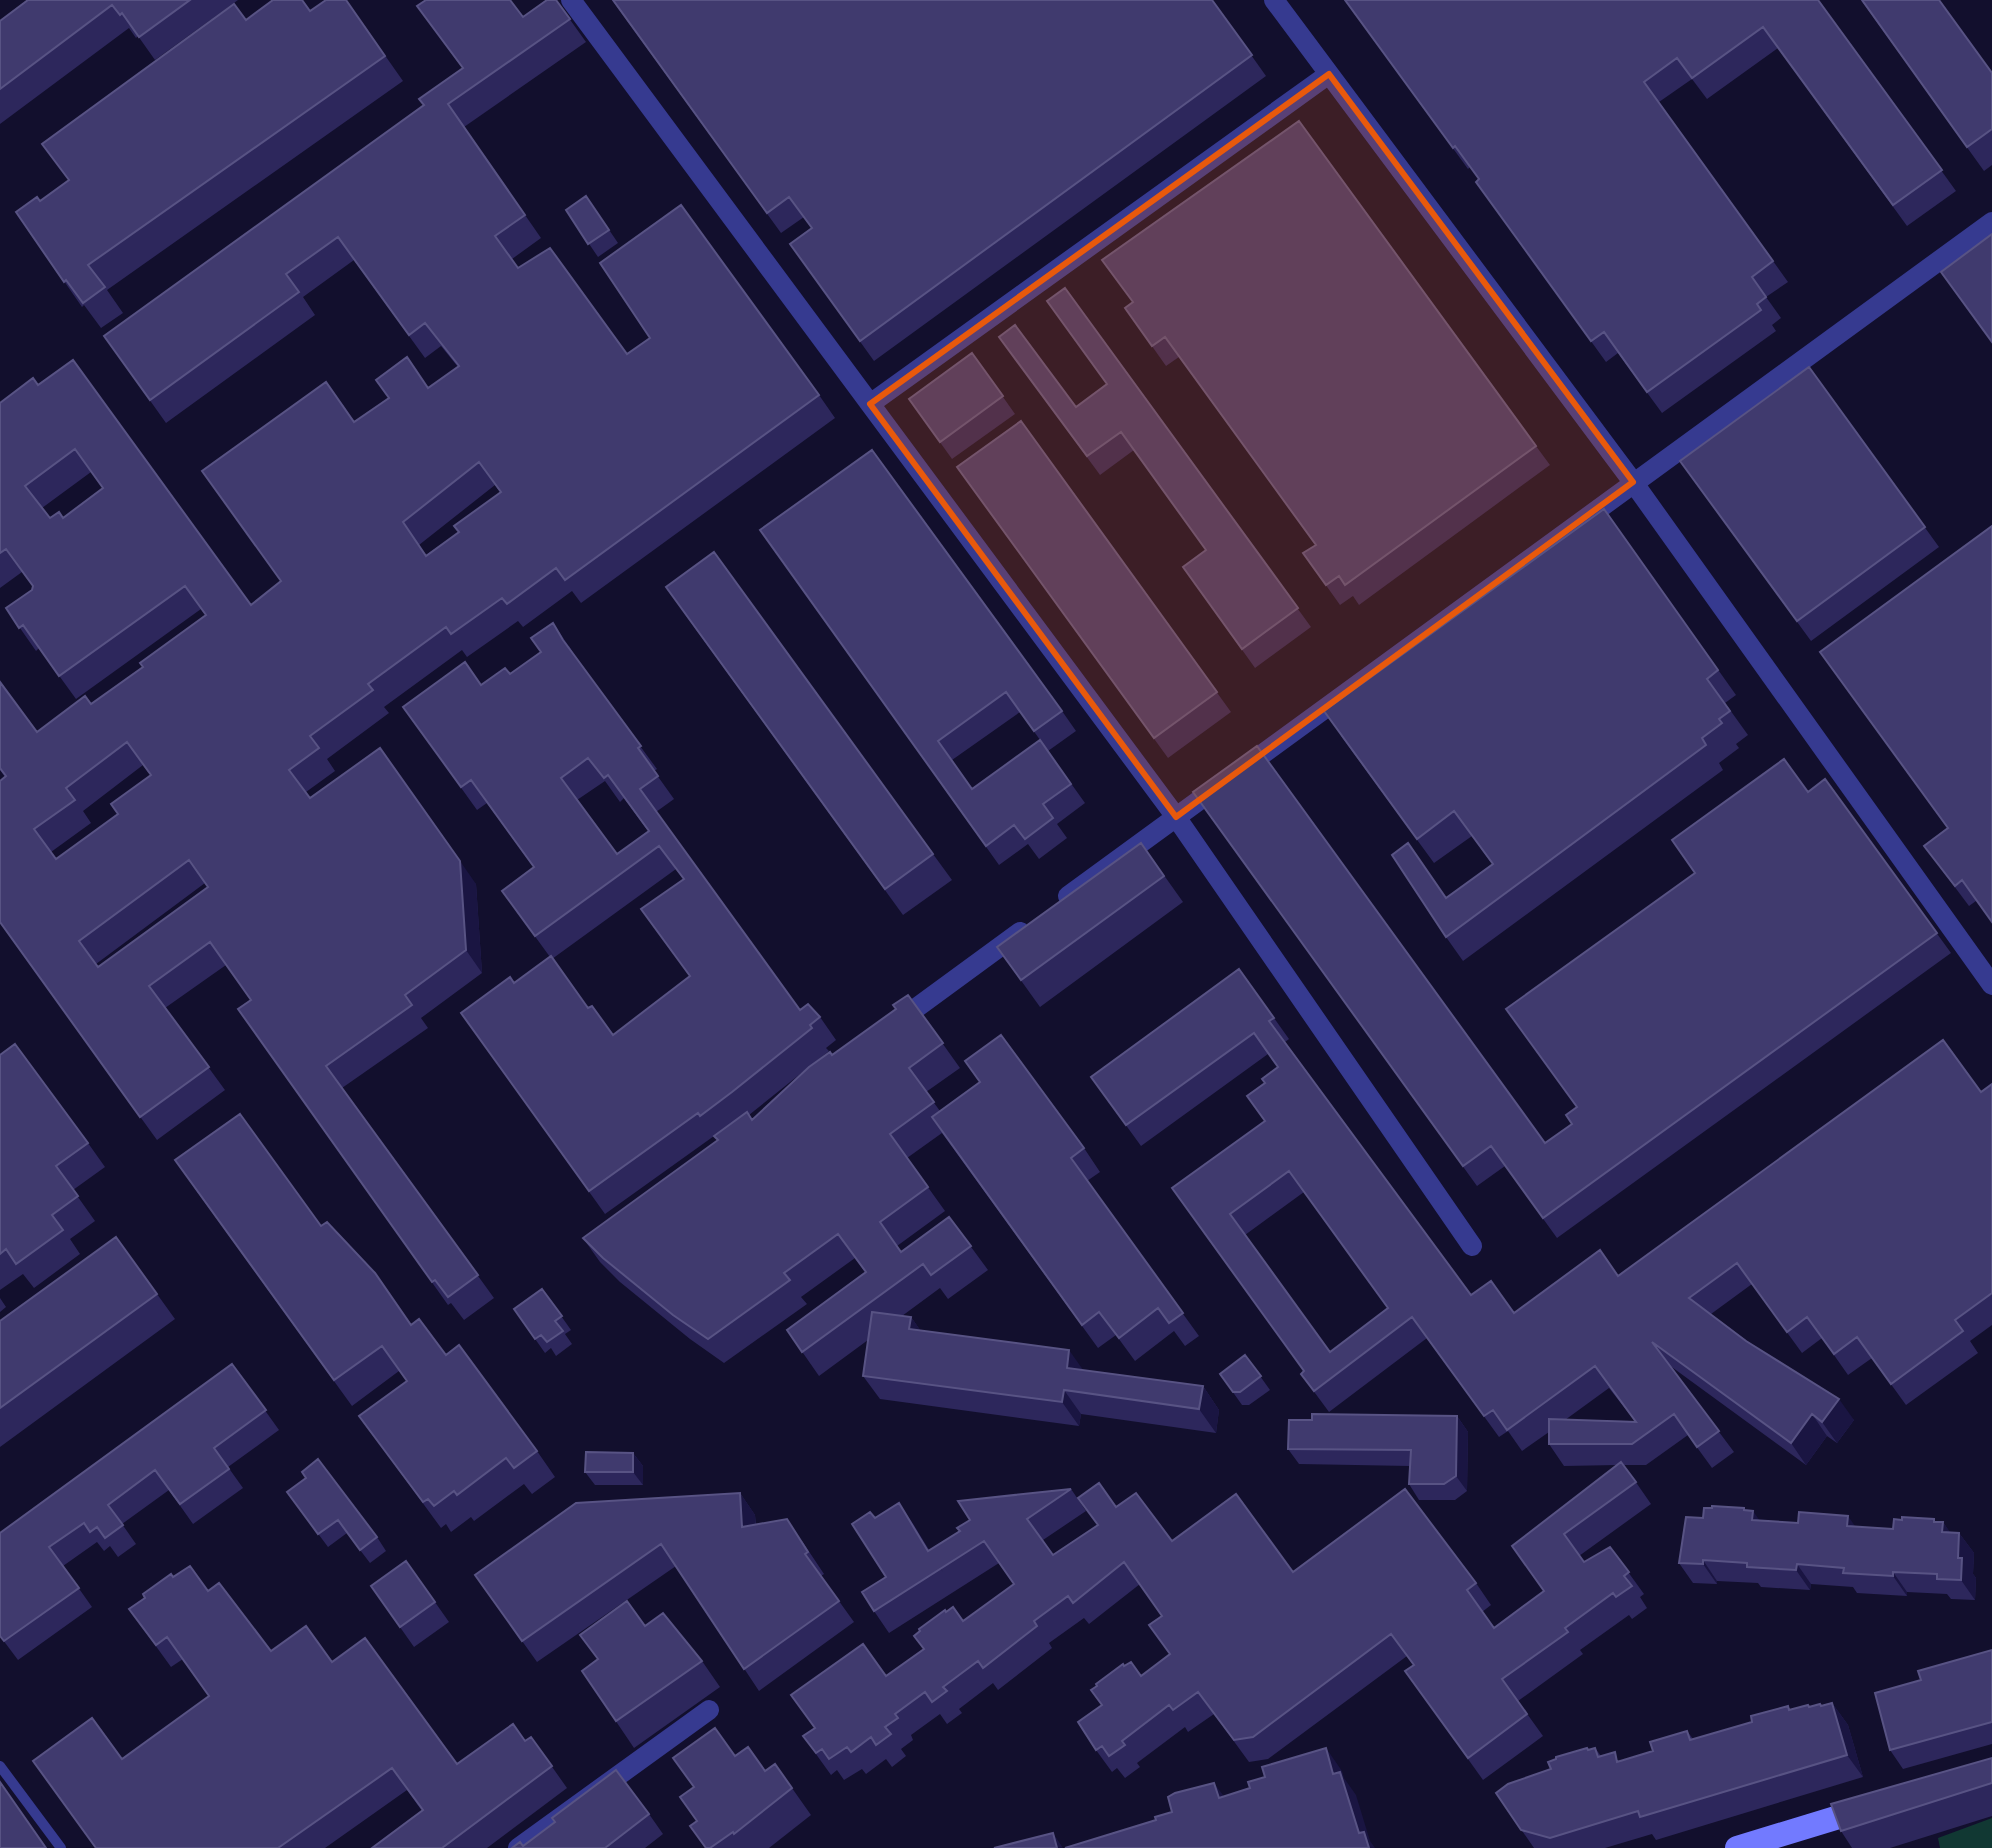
<svg xmlns="http://www.w3.org/2000/svg" width="1992" height="1848" viewBox="0 0 1992 1848" font-family="'Sofia Sans Condensed',sans-serif">
<rect width="100%" height="100%" fill="#120f2d"/>
<path fill="#113833" d="M1992 1818V1848H1940L1938 1838Z"/>
<g fill="none" stroke-linecap="round" stroke-linejoin="round">
<path stroke="#363a90" stroke-width="10" d="M0 1766 61 1848"/>
<path stroke="#363a90" stroke-width="20" d="M571 0 1176 817 1472 1246
M1274 0 1633 482 1992 985
M870 404 1329 74
M1068 896 1992 222
M897 1022 1020 932
M518 1848 709 1710"/>
<path stroke="#727aff" stroke-width="24" d="M1737 1848 1865 1809"/>
</g>
<path fill="#2d275c" fill-rule="evenodd" d="M28 0H238L155 60 138 36 136 38 129 28 0 124V21Z
M346 0 403 81 107 290 123 313 101 328 84 305 82 307 16 212 40 201 69 181 246 20 310 11Z
M556 0 586 42 464 127 541 238 512 259 518 268 627 354 819 395 835 418 581 603 572 591 523 627 518 621 467 657 462 650 384 707 389 713 327 759 335 771 306 792 310 798 476 884 482 973 421 1018 428 1028 342 1088 494 1298 464 1320 451 1303 448 1305 238 1009 251 1000 226 965 165 1008 225 1090 157 1140 0 923 5 777 0 770V682L37 732 91 704 143 667 206 615 201 609 76 699 39 648 36 651 6 608 32 590 33 586 22 572 0 588V403L38 385 251 605 281 581 354 422 428 388 458 367 441 346 425 358 354 260 303 297 315 315 166 423 104 336 424 105 463 69 417 6 523 17ZM91 472 103 488 63 518H50L42 508ZM495 485 500 492 459 532 426 555 419 545ZM143 765 151 776 118 814 56 859 51 852 91 823 83 811ZM205 883 208 887 98 967 96 964Z
M612 0H1212L1266 76 874 361 790 244 811 228 804 217 781 233Z
M1345 0H1818L1956 191 1907 226 1778 48 1707 99 1692 79 1659 102 1788 282 1766 297 1781 318 1772 325 1776 331 1662 413 1618 353 1606 362 1476 182 1479 180 1470 167 1468 169Z
M1861 0 1992 73V165L1984 171Z
M586 196 618 243 598 257 566 210Z
M1065 288 1311 627 1255 668 1183 567 1206 550 1134 450 1100 475 1012 355 1076 407 1107 384Z
M1125 308 1536 446 1550 465 1359 605 1353 596 1340 605 1303 553 1316 545 1179 357 1166 366Z
M972 353 1015 414 952 459 909 399Z
M1809 367 1939 547 1811 641 1680 461Z
M1021 421 1231 712 1168 758 957 467Z
M1604 509 1736 695 1725 703 1748 735 1736 744 1739 748 1719 763 1723 770 1463 961 1446 937V898L1492 864 1472 836 1434 863 1341 736Z
M1992 526 1976 901 1969 906 1924 846 1947 828Z
M760 530 1062 711 1076 731 1048 751 1020 712 952 760 972 789 1040 740 1085 803 1057 824 1067 838 1039 859 1028 844 999 865Z
M684 613 933 854 952 880 903 915Z
M569 646 576 659 657 769 654 771 674 799 656 812 800 1010 820 1017 836 1040 826 1048 829 1051 749 1115 752 1120 832 1055 896 1009 908 995 960 1068 926 1092 940 1111 1084 1148 1100 1172 1087 1181 1199 1336 1185 1346 1174 1331 1135 1361 1116 1335 1098 1348 942 1133 907 1158 945 1211 897 1246 901 1252 949 1217 988 1270 948 1299 940 1288 902 1316 911 1317 920 1330 1083 1370 1203 1386 1219 1410 1216 1433 1081 1414 1079 1426 880 1399 863 1376 868 1340 819 1376 787 1330 865 1272 855 1258 801 1297 807 1304 724 1363 690 1339 620 1282 600 1262 583 1238 718 1140 714 1136 605 1214 461 1013 514 983 550 957 502 891 534 868 487 803 477 810 403 707 481 685 510 674ZM605 781 620 802 624 798 648 831 617 854 577 800ZM676 869 683 879 690 977 613 1035 588 1008 552 959Z
M1825 779 1951 953 1557 1238 1505 1166 1477 1186 1193 792 1545 1143 1572 1124 1577 1107 1808 792Z
M1141 843 1183 902 1040 1007 997 947Z
M1239 969 1289 1039 1285 1042 1471 1295 1514 1313 1618 1276 1981 1092 1992 1084V1325L1970 1341 1978 1353 1906 1405 1872 1358 1848 1375 1822 1338 1802 1353 1752 1284 1711 1314 1854 1420 1837 1443 1827 1436 1806 1465 1669 1365 1734 1452 1712 1468 1688 1435 1646 1465H1624L1651 1504 1579 1556 1584 1562 1610 1547 1644 1594 1640 1597 1647 1608 1632 1619 1629 1615 1580 1650 1583 1654 1518 1701 1543 1736 1483 1780 1405 1671 1413 1665 1407 1656 1268 1759 1249 1762 1214 1714 1188 1732 1185 1727 1137 1763 1140 1767 1125 1778 1117 1768 1112 1772 1096 1750 1102 1705 1124 1666 1141 1676 1170 1654 1149 1625 1162 1616 1140 1584 1089 1624 1084 1618 1049 1643 1052 1648 998 1690 993 1683 959 1709 962 1713 947 1724 940 1714 911 1735 913 1740 901 1749 906 1756 892 1767 886 1759 866 1774 862 1769 844 1780 837 1770 831 1775 803 1736 924 1649 946 1612 963 1621 1014 1584 999 1563 889 1633 874 1611 886 1577 875 1518 899 1503 929 1550 1071 1489 1086 1511 1043 1540 1053 1555 1098 1526 1116 1507 1172 1541 1293 1572 1476 1583 1491 1605 1482 1612 1494 1628 1544 1591 1512 1546 1617 1465 1564 1466 1549 1444V1432L1522 1451 1508 1431 1499 1437 1427 1338 1329 1412 1301 1374 1304 1371 1172 1188 1265 1121V1083L1278 1067 1268 1054 1141 1146 1091 1077ZM1304 1192 1388 1308 1330 1352 1245 1235ZM1609 1388 1635 1421 1565 1420Z
M0 1055 88 1143 105 1167 73 1190 95 1221 70 1239 80 1254 34 1288 23 1274 0 1290Z
M193 1186 321 1226 411 1325 446 1355 537 1451 555 1477 532 1494 524 1484 474 1521 471 1517 451 1532 446 1524 441 1528 359 1416 407 1381 399 1371 352 1406Z
M116 1237 175 1319 0 1447V1321Z
M542 1289 571 1330 565 1334 572 1344 556 1356 551 1348 545 1353 514 1309Z
M0 1298 6 1307 0 1312Z
M1245 1355 1270 1390 1249 1405H1242L1220 1374Z
M232 1364 279 1430 228 1467 243 1488 193 1524 169 1490 122 1524 136 1544 118 1557 110 1546 104 1551 97 1542 63 1566 92 1607 18 1660 0 1636V1533Z
M1457 1416 1468 1432 1467 1491 1455 1500H1419L1409 1484 1410 1466 1299 1464 1288 1449 1312 1420Z
M633 1453 643 1466V1485H595L585 1472Z
M287 1492 377 1537 386 1551 370 1563 347 1533 328 1547Z
M740 1493 755 1515 756 1525 802 1541 824 1574 821 1576 854 1622 759 1691 676 1566 537 1662 475 1575Z
M1744 1508 1759 1520 1798 1523 1893 1529 1934 1519 1936 1522H1943L1950 1533H1959L1974 1553 1973 1574 1976 1578 1975 1600 1951 1599 1947 1594 1907 1592V1596L1857 1593 1853 1587 1811 1584 1810 1590 1761 1587 1758 1583 1717 1581V1584L1693 1583 1679 1563 1703 1518Z
M406 1561 449 1622 414 1647 371 1586Z
M173 1577 208 1591 271 1651 332 1662 457 1764 525 1741 531 1737 567 1788 487 1848H372L422 1811 407 1790 325 1848H95L122 1759 209 1696 183 1659 171 1667 129 1609Z
M645 1626 702 1661 720 1687 634 1748 582 1671Z
M1992 1650V1744L1903 1769 1890 1750 1921 1680Z
M1832 1703 1848 1725 1863 1777 1656 1840 1652 1834 1605 1848H1534L1496 1793 1551 1769 1556 1759 1587 1748 1588 1750 1595 1748 1601 1756 1621 1761 1653 1751 1687 1731 1693 1739 1752 1722 1788 1706 1790 1710 1808 1705 1810 1707 1820 1704 1822 1706Z
M735 1756 765 1771 775 1764 811 1815 769 1848H705L697 1821Z
M1992 1758V1816L1890 1848H1852L1841 1831Z
M649 1814 663 1834 645 1848H512L523 1846Z"/>
<path fill="#1a1542" d="M553 623 569 646 579 663 563 640Z
M460 861 476 884 482 973 466 950Z
M911 1317 928 1341 909 1329Z
M1069 1350 1086 1374 1067 1368Z
M1203 1386 1219 1410 1216 1433 1199 1409Z
M1064 1390 1081 1414 1079 1426 1062 1402Z
M1839 1399 1854 1420 1837 1443 1822 1422Z
M1812 1414 1827 1436 1806 1465 1791 1443Z
M1457 1416 1468 1432 1467 1491 1456 1476Z
M633 1453 643 1466V1485L633 1472Z
M740 1493 755 1515 757 1549 742 1527Z
M899 1503 914 1525 943 1572 928 1551Z
M1744 1508 1752 1519 1753 1511 1767 1531 1766 1540 1744 1510Z
M1848 1516 1862 1536 1847 1526Z
M1934 1519 1942 1531 1943 1522 1957 1542H1948L1934 1522Z
M1959 1533 1974 1553 1973 1574 1976 1578 1975 1600 1961 1580 1958 1558Z
M1703 1560 1717 1581V1584L1703 1564Z
M1797 1564 1811 1584 1810 1590 1796 1570Z
M1893 1572 1907 1592V1596L1893 1576Z
M1832 1703 1848 1725 1863 1777 1847 1755Z
M1326 1748 1342 1771 1344 1778 1356 1795 1370 1841 1375 1848H1369L1359 1833 1333 1774Z
M1214 1783 1231 1806 1219 1798Z
M1053 1833 1063 1848H1057Z"/>
<path fill="#403a6e" stroke="#585384" stroke-width="2" fill-rule="evenodd" d="M28 0H190L139 37 122 13 120 15 112 5 0 89V21Z
M273 0H302L310 11 326 0H346L385 56 88 265 105 287 83 303 66 280 64 282 16 212 37 197 40 201 69 180 42 144 234 4 246 20Z
M426 0H510L523 17 547 0H556L570 19 448 104 525 215 495 236 518 268 550 248 627 354 650 338 600 263 681 205 819 395 565 580 556 568 507 604 502 598 451 634 446 627 368 684 373 690 310 736 319 748 289 770 310 798 380 748 460 861 466 950 405 995 412 1005 326 1066 478 1275 448 1297 435 1280 432 1282 238 1009 251 1000 210 942 149 986 209 1067 140 1117 0 922V781L6 776 0 768V682L37 732 85 696 91 704 143 667 140 663 206 615 185 586 59 676 23 625 19 628 6 608 32 590 33 586 6 549 0 553V403L33 378 38 385 73 360 251 605 281 581 202 471 326 382 354 422 389 398 376 380 407 357 428 388 459 366 425 323 409 335 338 237 286 274 299 292 150 400 104 336 424 105 419 99 463 68 417 6ZM75 449 103 488 63 518 59 512 50 518 25 486ZM479 462 501 492 454 526 459 532 426 556 403 522ZM127 742 151 775 111 804 118 814 56 859 34 829 75 800 66 788ZM189 860 208 887 98 967 79 941Z
M613 0H1212L1252 55 860 341 790 244 812 228 789 197 767 213Z
M1345 0H1818L1942 170 1893 205 1763 27 1692 78 1677 58 1644 82 1773 261 1752 277 1766 297 1757 304 1761 310 1647 392 1604 332 1591 341 1476 182 1479 179 1455 146 1453 148Z
M1862 0H1939L1992 73V129L1967 147Z
M1299 121 1536 446 1345 585 1339 576 1326 585 1303 553 1316 545 1165 337 1152 346 1125 308 1133 302 1102 260Z
M586 196 609 230 588 244 566 210Z
M1992 234V342L1941 272Z
M1065 288 1298 608 1242 649 1183 567 1206 550 1121 432 1087 456 999 337 1015 325 1076 407 1107 384 1047 301Z
M972 353 1003 396 940 442 909 399Z
M1809 367 1925 527 1797 621 1680 461Z
M1021 421 1217 692 1154 738 957 467Z
M872 450 1062 711 1034 731 1006 692 938 741 972 789 1040 740 1071 784 1043 804 1053 818 1025 839 1014 825 986 846 760 530Z
M1604 509 1718 670 1707 679 1730 711 1719 719 1722 723 1702 738 1706 745 1446 937 1392 855 1408 843 1446 898 1493 864 1454 811 1417 839 1324 711Z
M1992 526V922L1962 880 1955 886 1924 846 1948 828 1820 652Z
M714 552 933 854 885 889 666 587Z
M553 623 563 640 641 746 638 748 658 776 640 789 800 1010 808 1004 820 1017 810 1025 812 1028 732 1092 700 1116 698 1113 589 1191 461 1013 510 977 514 983 551 956 588 1008 592 1006 613 1035 690 976 641 909 684 879 659 846 535 936 502 891 534 867 471 780 461 787 403 707 465 662 481 685 505 668 510 674 541 652 531 638ZM588 758 604 778 608 775 649 831 617 854 561 778Z
M1257 746 1545 1143 1572 1124 1566 1115 1577 1107 1506 1009 1695 873 1672 840 1784 759 1808 792 1825 779 1937 933 1543 1218 1491 1146 1463 1166 1193 792Z
M1141 843 1164 876 1021 980 997 947Z
M1239 969 1274 1018 1269 1021 1471 1295 1491 1281 1514 1313 1600 1250 1618 1276 1943 1040 1981 1092 1992 1084V1293L1955 1320 1963 1331 1891 1384 1857 1337 1834 1354 1807 1317 1787 1332 1737 1263 1689 1298 1746 1341 1839 1399 1822 1422 1812 1414 1791 1443 1652 1342 1719 1431 1697 1447 1674 1414 1632 1444H1549V1419L1636 1422 1595 1366 1507 1430 1493 1410 1484 1416 1412 1317 1314 1391 1301 1374 1304 1371 1172 1188 1265 1121 1247 1096 1265 1083 1262 1079 1278 1067 1254 1033 1126 1125 1091 1077ZM1289 1171 1388 1308 1330 1352 1230 1214Z
M908 995 943 1043 909 1068 934 1102 890 1134 928 1187 880 1222 901 1252 949 1217 971 1246 931 1275 923 1264 802 1352 787 1330 866 1272 838 1234 784 1273 790 1280 708 1339 673 1315 603 1258 583 1238 718 1140 714 1136 747 1112 752 1120 809 1067 830 1052 832 1055 896 1009 893 1005Z
M1001 1035 1084 1148 1071 1158 1183 1313 1169 1323 1158 1308 1119 1338 1099 1312 1082 1325 932 1117 980 1082 965 1061Z
M15 1044 88 1143 56 1166 78 1196 52 1215 63 1230 16 1264 6 1249 0 1254V1055Z
M240 1114 321 1226 327 1222 375 1273 411 1325 419 1319 446 1355 459 1345 537 1451 514 1468 506 1458 457 1495 454 1491 434 1506 428 1499 423 1502 359 1416 407 1381 382 1346 334 1380 175 1160Z
M116 1237 157 1294 0 1408V1321Z
M542 1289 562 1316 555 1321 563 1331 547 1342 541 1335 535 1339 514 1309Z
M872 1312 911 1317 909 1329 1069 1350 1067 1368 1203 1386 1199 1409 1064 1390 1062 1402 863 1376Z
M1245 1355 1261 1376 1240 1392H1233L1220 1374Z
M232 1364 266 1410 214 1448 229 1469 180 1504 155 1470 108 1505 123 1525 105 1538 97 1527 90 1532 84 1523 49 1547 79 1588 4 1641 0 1636V1533Z
M1312 1414 1457 1416 1456 1476 1444 1484H1409L1411 1450 1288 1449 1289 1420H1312Z
M586 1452 633 1453V1472H585Z
M318 1459 377 1537 360 1550 338 1520 318 1534 287 1492 306 1478 302 1472Z
M1621 1462 1636 1482 1564 1534 1584 1562 1610 1547 1629 1572 1624 1576 1632 1586 1616 1597 1613 1593 1565 1628 1568 1632 1502 1679 1527 1714 1468 1758 1405 1671 1414 1665 1391 1634 1253 1737 1234 1740 1198 1692 1173 1710 1169 1705 1122 1741 1125 1745 1109 1756 1102 1746 1096 1750 1078 1722 1102 1705 1091 1690 1097 1686 1096 1684 1123 1664 1124 1666 1131 1662 1141 1676 1170 1654 1149 1625 1162 1616 1124 1562 1073 1603 1068 1596 1034 1621 1037 1626 983 1668 978 1661 943 1687 947 1691 932 1702 925 1692 895 1714 898 1718 885 1727 891 1734 876 1745 871 1737 851 1752 847 1747 829 1759 822 1749 816 1753 803 1736 815 1728 791 1695 863 1644 886 1676 924 1649 914 1636 920 1631 919 1629 945 1610 946 1612 953 1607 963 1621 1014 1584 984 1541 874 1611 862 1592 886 1577 852 1524 870 1512 875 1518 899 1503 928 1551 960 1531 957 1528 970 1520 958 1501 1071 1489 1027 1519 1053 1555 1098 1525 1078 1498 1099 1483 1116 1507 1136 1493 1172 1541 1236 1494 1293 1572 1405 1489 1476 1583 1467 1590 1494 1628 1544 1591 1512 1546Z
M740 1493 742 1527 787 1519 808 1552 805 1554 839 1601 744 1669 661 1544 522 1641 475 1575 576 1503Z
M1712 1506 1744 1508V1510L1753 1511 1752 1520 1798 1523 1799 1512 1848 1516 1847 1526 1893 1529 1894 1519 1902 1520V1517L1934 1519V1522H1943L1942 1532 1959 1533 1958 1558H1962L1961 1580 1937 1579V1574L1893 1572V1576L1843 1573 1844 1568 1797 1564 1796 1570 1747 1567V1563L1703 1560V1564L1679 1563 1686 1517 1703 1518 1704 1508H1712Z
M406 1561 435 1602 400 1627 371 1586Z
M190 1566 208 1591 219 1583 271 1651 306 1626 332 1662 365 1638 457 1764 513 1724 525 1741 531 1737 552 1766 442 1848H372L423 1810 392 1768 278 1848H96L33 1761 92 1718 122 1759 209 1696 167 1637 156 1645 129 1609 145 1598 143 1594 171 1574 173 1577Z
M627 1601 645 1626 663 1613 702 1661 616 1721 582 1671 598 1659 580 1635Z
M1992 1650V1722L1890 1750 1875 1693 1921 1680 1918 1671Z
M1832 1703 1847 1755 1640 1817 1638 1811 1550 1838 1521 1830 1496 1793 1508 1784 1551 1769 1548 1762 1556 1759V1757L1587 1748 1588 1750 1595 1748 1598 1757 1615 1752 1617 1762 1653 1751 1650 1742 1687 1731 1690 1740 1752 1722 1751 1716 1788 1706 1789 1710 1808 1705 1809 1707 1820 1704 1821 1706Z
M715 1728 735 1756 748 1747 765 1771 775 1764 792 1788 734 1834 733 1832 710 1848H706L690 1826 697 1821 680 1797 694 1787 673 1758Z
M1326 1748 1333 1774 1340 1772 1359 1833 1364 1832 1369 1848H1065L1156 1820 1155 1817 1172 1812 1168 1797 1175 1793 1214 1783 1219 1798 1250 1788 1248 1782 1265 1777 1262 1767Z
M1992 1758V1783L1841 1831 1831 1804Z
M616 1770 649 1814 605 1848H512L520 1842 523 1846 555 1822 552 1818Z
M0 1782 46 1848H0Z
M1053 1833 1057 1848H994Z"/>
<path fill="#e8590c" fill-opacity="0.2" stroke="#e8590c" stroke-width="6" stroke-linejoin="round" d="M1329 74 1633 482 1176 817 870 404Z"/>
</svg>
